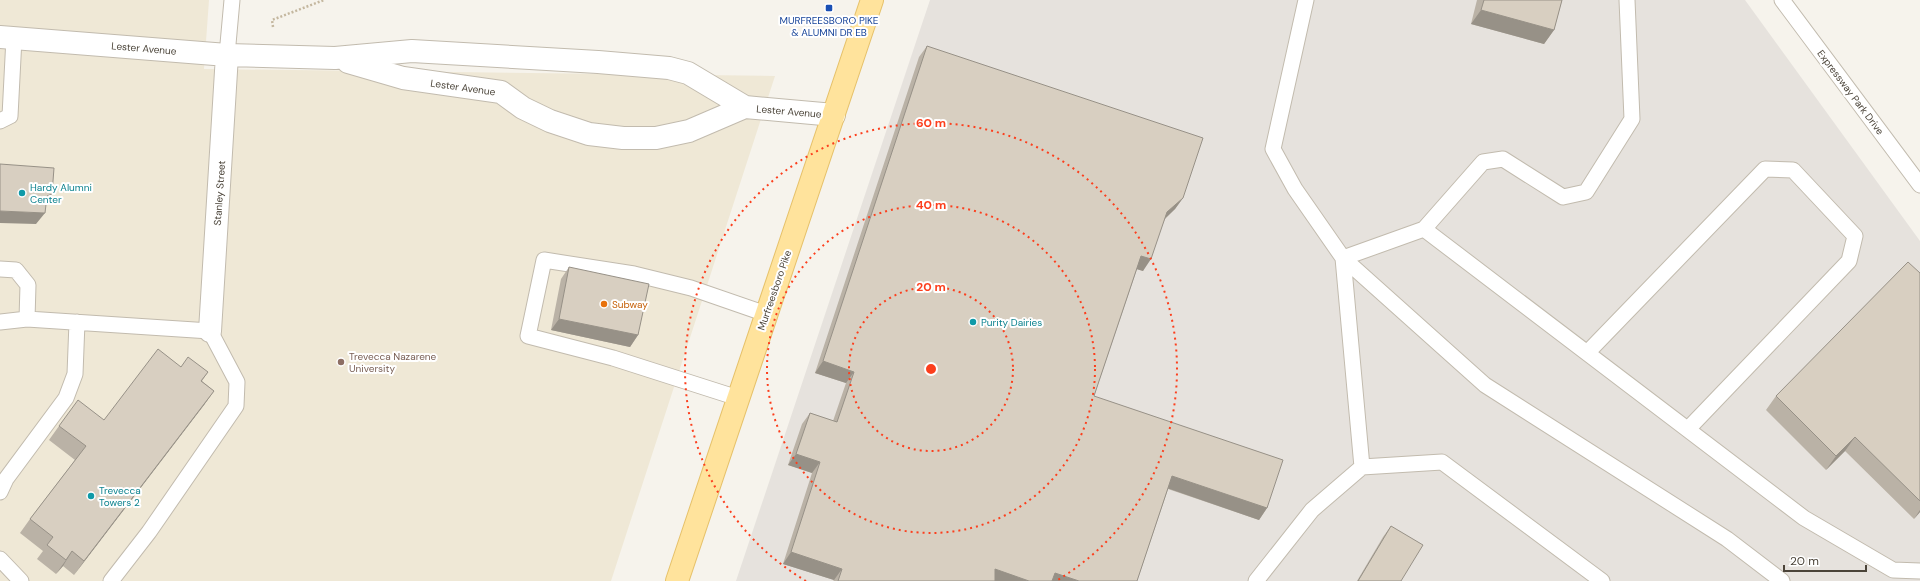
<svg xmlns="http://www.w3.org/2000/svg" width="1920" height="581" viewBox="0 0 1920 581" font-family="'DM Sans',sans-serif">
<rect width="100%" height="100%" fill="#f6f3ec"/>
<path fill="#e6e2dd" d="M930 0H1745L1920 241V581H736Z"/>
<path fill="#efe8d6" d="M0 0H209L204 69 775 76 611 581H0Z"/>
<g fill="none" stroke-linecap="round" stroke-linejoin="round">
<defs>
<path id="lane" d="M1306 0 1273 149 1295 189 1343 258 1485 385 1727 539 1782 581
M1782 0 1920 185
M227 55 232 0
M0 121 10 116 14 38
M1424 229 1804 518 1893 570 1920 571
M0 269 16 270 28 285 27 319
M0 322 27 319 210 331 237 382 236 406 149 532 111 581
M1587 353 1765 169 1793 170 1855 236 1849 261 1688 429
M738 398 613 358 528 336 544 260 634 274 691 288 766 314
M1362 467 1343 258 1424 229 1483 162 1503 159 1563 197 1586 192 1632 119 1627 0
M0 492 6 479 66 398 75 374 77 322
M0 559 21 581
M1256 581 1312 510 1362 467 1442 462 1602 581"/>
<path id="street" d="M0 37 227 55 335 58 412 51 598 62 669 68 688 73 745 107 834 115
M348 62 403 78 501 92 523 108 550 121 589 134 623 138H656L689 131 745 107
M210 331 227 55"/>
<path id="primary" d="M677 581 872 0"/>
</defs>
<use href="#lane" stroke="#c2bbae" stroke-width="17"/>
<use href="#street" stroke="#c2bbae" stroke-width="24"/>
<use href="#primary" stroke="#e6c16a" stroke-width="24"/>
<path stroke="#c4b79f" stroke-width="2.5" stroke-dasharray="2 2" stroke-linecap="butt" d="M273 27 272 20 324 0"/>
<use href="#lane" stroke="#fff" stroke-width="15"/>
<use href="#street" stroke="#fff" stroke-width="22"/>
<use href="#primary" stroke="#ffe39c" stroke-width="22"/>
</g>
<path fill="#bab2a6" d="M1477 0H1562L1554 30 1544 44 1471 24Z
M927 46 1183 198 1175 209 1165 219 1143 271 1137 269 1094 396 1267 508 1259 520 1168 489 1137 581H833L834 580 783 564 812 473 788 465 802 424 810 413 833 421 846 383 815 373 919 57Z
M569 267 638 335 630 347 551 330 561 279Z
M1920 273V512L1914 519 1845 451 1826 470 1766 410 1776 396Z
M181 367 208 372 202 381 214 391 204 405 74 575 63 566 56 574 37 559 43 551 20 533 30 519 75 460 49 440 59 426 104 420Z
M1391 526 1401 581H1357L1383 537Z"/>
<path fill="#979187" d="M1481 10 1554 30 1544 44 1471 24Z
M52 194 44 206 47 196Z
M1183 198 1175 209 1159 224 1167 212Z
M0 211 45 213 36 224 0 223Z
M1141 256 1151 259 1143 271 1133 268Z
M559 319 638 335 630 347 551 330Z
M823 361 854 372 846 383 815 373Z
M214 391 204 405 74 575 84 561Z
M1855 437 1845 451 1826 470 1836 456Z
M796 454 820 462 812 473 788 465Z
M1172 476 1267 508 1259 520 1164 487Z
M1920 510V512L1914 519Z
M72 551 63 566 56 574 66 560Z
M791 552 842 569 834 580 783 564Z
M995 569 1029 581H987Z
M1055 573 1079 581H1049Z"/>
<path fill="#d8cfc1" stroke="#979187" d="M1484 0H1562L1554 30 1481 10Z
M927 46 1203 138 1183 198 1167 212 1151 259 1141 256 1094 396 1283 460 1267 508 1172 476 1137 581H1079L1055 573 1052 581H1029L995 569V581H838L842 569 791 552 820 462 796 454 810 413 837 422 854 372 823 361Z
M0 164 54 168 52 194 47 196 45 213 0 211Z
M1908 262 1920 273V501L1855 437 1836 456 1776 396Z
M569 267 649 284 638 335 559 319Z
M158 349 181 367 188 357 208 372 201 381 214 391 84 561 72 551 66 560 47 545 53 537 30 519 86 446 59 426 78 400 104 420Z
M1391 526 1423 545 1401 581H1358Z"/>
<g fill="none" stroke="#fc3f1d" stroke-width="2" stroke-dasharray="2 4">
<circle cx="931" cy="369" r="82"/>
<circle cx="931" cy="369" r="164"/>
<path d="M806 581A246 246 0 1 1 1056 581"/>
</g>
<rect fill="#1a4fb4" stroke="#fff" stroke-width="1.5" x="825" y="4" width="8" height="8" rx="2"/>
<g fill="#0f9aa8" stroke="#fff" stroke-width="1.5">
<circle cx="22" cy="193" r="4"/>
<circle cx="973" cy="322" r="4"/>
<circle cx="91" cy="496" r="4"/>
</g>
<circle fill="#e8710a" stroke="#fff" stroke-width="1.5" cx="604" cy="304" r="4"/>
<circle fill="#8d6e63" stroke="#fff" stroke-width="1.5" cx="341" cy="362" r="4"/>
<g text-anchor="middle" stroke-width="4" stroke-linejoin="round" paint-order="stroke">
<g font-size="10" fill="#164399" stroke="#fff">
<text x="829" y="24">MURFREESBORO PIKE<tspan x="829" dy="12">&amp; ALUMNI DR EB</tspan></text>
</g>
<g font-size="10" fill="#4b4439" stroke="#fff">
<text transform="translate(144 48) rotate(5)" y="4">Lester Avenue</text>
<text transform="translate(463 87) rotate(8)" y="4">Lester Avenue</text>
<text transform="translate(1851 92) rotate(53)" y="4">Expressway Park Drive</text>
<text transform="translate(789 111) rotate(5)" y="4">Lester Avenue</text>
<text transform="translate(219 193) rotate(-86)" y="4">Stanley Street</text>
<text transform="translate(774 290) rotate(-71)" y="4">Murfreesboro Pike</text>
</g>
<g font-size="10" fill="#0d838f" stroke="#fff" text-anchor="start">
<text x="30" y="191">Hardy Alumni<tspan x="30" dy="12">Center</tspan></text>
<text x="981" y="326">Purity Dairies</text>
<text x="99" y="494">Trevecca<tspan x="99" dy="12">Towers 2</tspan></text>
</g>
<g font-size="10" fill="#c56008" stroke="#fff" text-anchor="start">
<text x="612" y="308">Subway</text>
</g>
<g font-size="10" fill="#785e54" stroke="#fff" text-anchor="start">
<text x="349" y="360">Trevecca Nazarene<tspan x="349" dy="12">University</tspan></text>
</g>
</g>
<circle cx="931" cy="369" r="6" fill="#fc3f1d" stroke="#fff" stroke-width="2"/>
<g font-size="12" text-anchor="middle" font-weight="bold" fill="#fc3f1d" stroke="#fff" stroke-width="4" stroke-linejoin="round" paint-order="stroke">
<text x="931" y="127">60 m</text>
<text x="931" y="209">40 m</text>
<text x="931" y="291">20 m</text>
</g>
<path d="M1784 565v6h82v-6" fill="none" stroke="#4b4439" stroke-width="2"/>
<text x="1790" y="565" font-size="12" fill="#4b4439" stroke="#ffffff" stroke-width="3" paint-order="stroke">20 m</text>
</svg>
